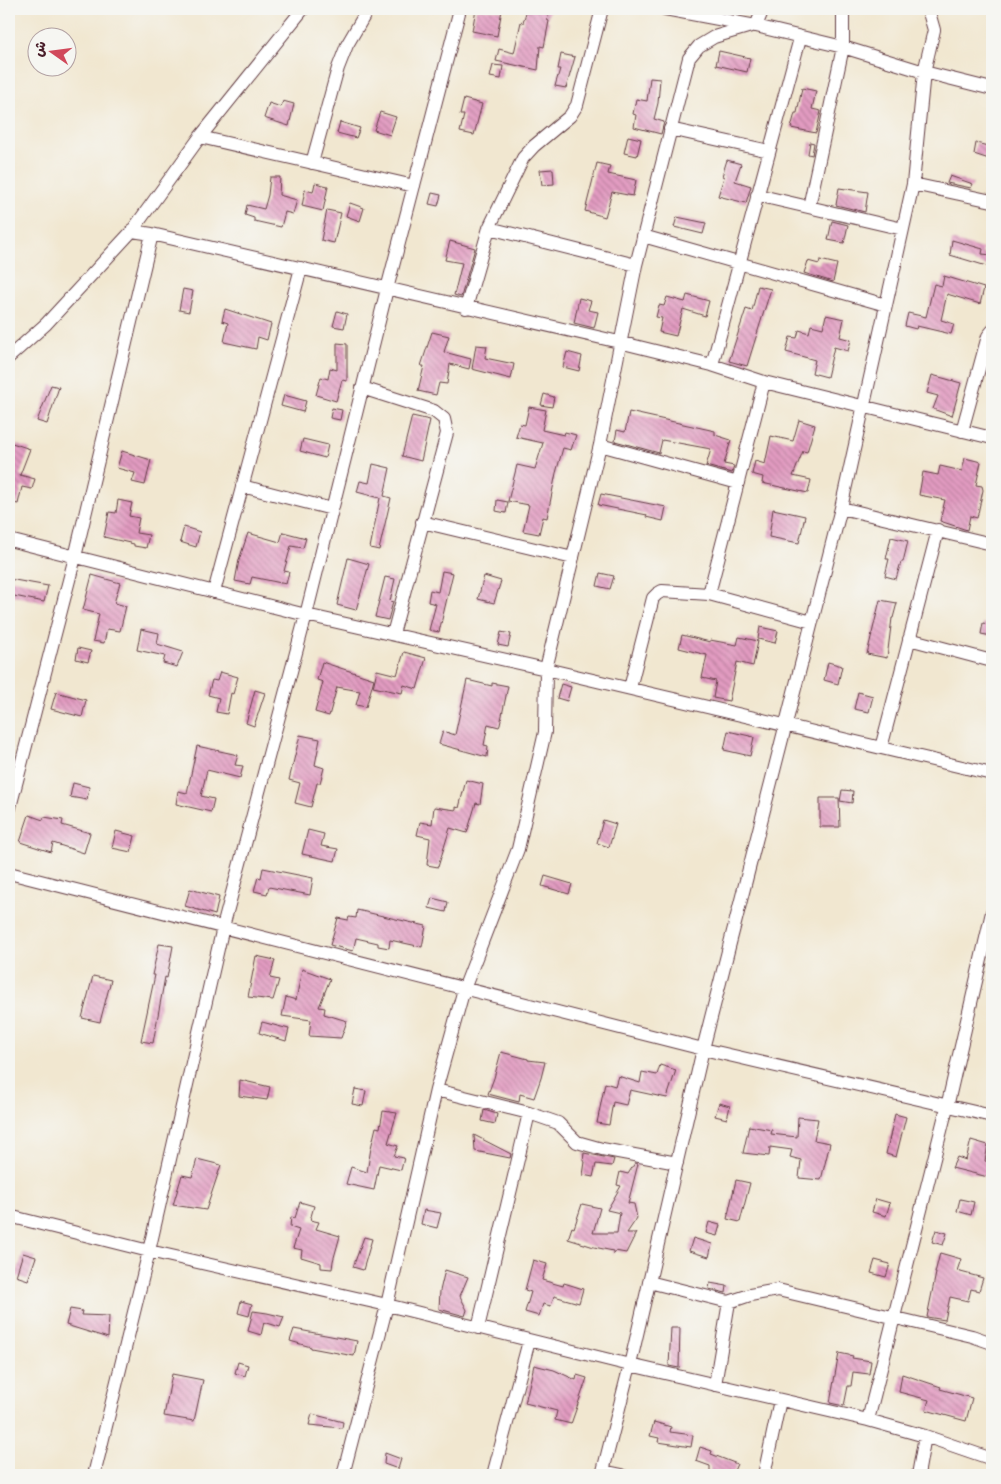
<svg xmlns="http://www.w3.org/2000/svg" width="1001" height="1484" viewBox="0 0 1001 1484" font-family="'Patrick Hand','Playpen Sans Arabic',sans-serif">
<defs>
<pattern id="building-back-hatch" width="6" height="6" patternUnits="userSpaceOnUse" patternTransform="scale(1.25)"><rect width="6" height="6" fill="#e29bc1"/><path d="M-1 5l2 2M0 0l6 6M5-1l2 2" fill="none" stroke="#b97e9d"/></pattern>
</defs>
<rect width="100%" height="100%" fill="#f6f6f2"/>
<filter id="ink" filterUnits="userSpaceOnUse"><feTurbulence type="fractalNoise" baseFrequency=".02" numOctaves="2"/><feDisplacementMap in="SourceGraphic" scale="10" xChannelSelector="R" yChannelSelector="G"/><feConvolveMatrix kernelMatrix="1 2 1 2 8 2 1 2 1" color-interpolation-filters="sRGB"/></filter>
<filter id="wash" filterUnits="userSpaceOnUse"><feTurbulence type="fractalNoise" baseFrequency=".0096" numOctaves="4" result="noise"/><feDisplacementMap in="SourceGraphic" scale="20" xChannelSelector="R" yChannelSelector="G"/><feGaussianBlur stdDeviation="1.12" result="paint"/><feColorMatrix in="noise" values="0 0 0 0 0 0 0 0 0 0 0 0 0 0 0 0 0 1.4 0 .05"/><feComposite in="paint" operator="in"/></filter>
<g filter="url(#wash)">
<rect width="100%" height="100%" fill="#f1e7d0"/>
<g id="blocks">
<path fill="url(#building-back-hatch)" d="M476 9 502 10 497 36 472 31Z
M527 9H550L547 20 549 21 544 47 540 46 538 70 496 61 499 49 514 53 521 22 523 23Z
M719 51 750 58 747 72 716 65Z
M561 54 575 57 566 88 555 86 560 69H558Z
M493 65 503 66 501 79 490 77Z
M650 78 660 79 658 103 654 119 664 122 661 134 634 127 636 115 633 114 636 99 647 101Z
M802 88 816 91 812 109 821 111 816 133 791 128 795 113H797Z
M464 99 482 104 474 135 460 132 464 115H460Z
M283 101 294 104 289 126 264 118 269 103 281 107Z
M380 112 396 117 390 135 374 130Z
M340 122 360 128 356 138 337 133Z
M628 136 641 139 637 156 624 153Z
M810 142 814 143 812 155 808 154Z
M976 143 992 147V160L974 154Z
M727 160 741 164 735 181 751 186 746 203 718 196 724 177 722 176Z
M597 163 610 166 608 174 636 180 633 196 612 192 605 217 585 211Z
M553 169 554 184 542 185 540 170Z
M950 176 973 184 971 188 947 183Z
M270 177H280L279 195 297 200 293 214 285 212 281 227 254 221V218L245 215 247 205 264 209 268 195Z
M315 183 328 186 323 211 302 206 305 190 313 192Z
M839 188 868 192 865 212 836 205Z
M432 193 441 195 438 206 429 204Z
M350 203 364 208 360 221 346 216Z
M327 210 341 213 334 243 321 240Z
M677 217 706 223 703 234 674 227Z
M832 221 848 225 844 243 828 240Z
M952 240 983 249 982 254 992 255 990 267 950 255Z
M450 241 475 248 461 297 454 295 462 263 445 260Z
M820 260 837 264 833 282 804 273 808 261 819 264Z
M944 276 984 288 980 304 947 294 941 320 954 324 951 334 917 326 916 329 905 326 908 313 926 317 934 284 942 286Z
M758 286 771 289 747 366 729 361 746 309 752 311Z
M183 289 193 291 189 312 179 310Z
M687 295 709 301 705 316 683 309 676 336 659 332 662 318 656 317 659 305 664 306 667 297 685 302Z
M579 298 591 301 588 310 598 312 594 328 574 323Z
M225 309 271 324 267 340 258 337 256 349 224 342 228 323 222 321Z
M337 311 347 314 344 328 333 326Z
M826 315 844 319 840 337 851 340 848 351 834 347 827 377 812 373 815 360 786 352 790 337 797 338 799 330 809 333 811 325 823 328Z
M432 332 449 336 444 352 471 359 469 369 450 364 447 384 439 383 436 395 418 391 424 366H421Z
M337 343 347 344V381L342 380 336 401 316 395 321 377 328 379 330 368 337 370Z
M476 345 487 346 485 358 514 364 511 379 472 369Z
M567 352 582 356 579 371 563 367Z
M932 375 961 383 952 416 933 409 938 396 927 393Z
M51 385 59 387 47 424 37 421Z
M544 394 554 397 552 407 541 405Z
M284 395 306 401 303 412 281 406Z
M529 407 546 410 542 430 564 435 565 432 576 435 571 450 563 448 556 473 547 518 543 517 539 534 523 531 529 505 508 501 517 465 535 469 543 443 516 437 520 424 525 425Z
M332 408 342 410 340 420 330 418Z
M629 412 715 431V435L731 440 724 464 734 466 732 473 706 466 711 449 662 440 659 453 615 441 617 430 625 432Z
M412 416 430 420 421 461 402 456Z
M799 420 815 425 807 452 803 451 793 476 811 480 808 493 762 483 763 477 752 474 755 461 765 464 771 436 793 441Z
M303 439 328 445 325 458 300 451Z
M9 442 30 449 20 475 35 479 32 489 22 487 18 504 9 502Z
M122 451 151 460 145 485 132 482 135 473 117 468Z
M965 458 981 462 976 485 982 486 983 490 977 518 970 516 967 530 940 521 945 500 919 495 923 472 938 475 940 466 962 471Z
M373 464 390 468 384 496 391 498 379 550 370 548 380 498 357 492 360 481 369 483Z
M601 494 666 507 663 521 646 517 647 515 598 505Z
M118 500 132 503 129 516 139 518 136 533 149 535 146 548 134 546V544L104 537 109 512 116 513Z
M497 500 508 502 506 513 496 511Z
M773 509 805 516 799 543 769 537Z
M184 527 200 532 196 547 180 542Z
M283 532 306 538 303 548 291 546 284 571 289 572 286 584 252 577 250 584 235 581 239 560 248 533 280 542Z
M891 537 908 541 903 562H901L896 579 885 576 889 559H886Z
M348 558 369 564 356 610 337 605Z
M442 571 453 573 439 632 429 630 436 604 428 602 430 590 438 592Z
M600 573 614 576 610 589 597 586Z
M92 575 120 583 114 603 126 606 120 631 107 629 104 643 93 641 99 614 83 610Z
M484 576 501 581 494 603 478 599Z
M385 577 395 579 390 601 393 602 388 620 375 617Z
M9 579 48 586 44 602 9 595Z
M880 600 897 603 893 618H892L887 658 867 654Z
M983 623 992 625V636L981 634Z
M760 627 778 631 775 643 758 639Z
M141 629 159 633 157 644 183 652 177 667 163 663 165 656 137 650Z
M501 632 511 634 508 647 498 645Z
M682 635 710 642V640L737 645 739 637 758 641 753 666 737 662 729 701 713 698 716 681 702 678 707 655 679 648Z
M78 648 91 651 88 662 76 659Z
M404 652 426 658 417 689 404 685 402 693 373 687 377 670 397 675Z
M322 662 374 679 366 707 356 705 360 691 337 687 329 716 315 712 323 682 317 680Z
M828 662 842 666 838 684 824 680Z
M220 672 238 677 233 694 231 693 227 714 216 712 219 698 208 695 212 680 217 681Z
M467 680 492 686V683L508 686 500 725 499 727 488 724 484 745 488 746 487 757 439 744 443 731 455 735Z
M561 684 571 687 567 701 557 698Z
M255 690 265 693 254 726 246 723Z
M56 692 86 700 82 717 51 709Z
M858 692 873 696 869 712 854 709Z
M728 731 754 737 750 756 724 750Z
M300 735 320 739 315 765 324 768 320 783H317L311 807 295 803 300 783 289 780Z
M197 746 238 755 235 765 243 766 240 778 207 770 201 796 214 799 211 812 176 804 178 791 187 793Z
M466 780 483 784 480 804 476 803 467 833 450 828 438 867 427 865 430 838 417 835 420 822 432 824 434 807 456 810V807L459 808Z
M73 783 89 787 87 800 70 797Z
M842 790 853 791 852 803 840 801Z
M820 798H839L840 827H820Z
M29 815 43 820 44 817 63 820 62 825 90 833 84 853 53 843 51 852 20 842Z
M603 820 616 824 609 847 597 843Z
M308 830 324 834 321 846 338 849 335 861 302 854Z
M116 831 135 836 131 852 112 848Z
M263 868 313 878 310 895 269 887 267 894 254 891 258 877 261 878Z
M545 876 572 884 569 894 542 886Z
M190 889 219 897 215 915 185 906Z
M432 898 448 902 446 912 429 908Z
M357 910 426 926 422 947 390 940 389 948 378 946V943L356 938 353 951 330 945 338 918 348 920 349 917 356 918Z
M159 944 173 946 167 978 165 977 153 1043 141 1041 155 975H152Z
M256 956 275 960 270 978 279 980 273 1000 248 997Z
M302 969 330 979 319 1007 325 1008 324 1014 347 1021 341 1038 309 1036 311 1020 282 1016 286 997 296 1000Z
M93 976 111 980 100 1022 82 1018Z
M262 1022 289 1029 286 1041 259 1033Z
M501 1052 528 1059V1060L545 1062 541 1078 534 1098 520 1094 519 1102 488 1094 494 1078Z
M660 1065 676 1070 667 1098 630 1090 626 1105 613 1102 609 1125 597 1123 605 1083 615 1086 618 1076 640 1083 642 1072 657 1075Z
M240 1080 270 1087 267 1100 239 1096Z
M355 1089 366 1091 363 1106 352 1104Z
M719 1103 730 1106 727 1119 715 1116Z
M484 1110 497 1114 495 1124 482 1121Z
M383 1111 397 1113 388 1143 398 1146 394 1156 404 1158 401 1170 379 1165 374 1190 346 1184 351 1167 367 1172 371 1148 376 1127 380 1128Z
M895 1114 906 1117 896 1157 886 1154Z
M798 1117 818 1119 814 1140 830 1143 821 1180 799 1178 801 1160 790 1157 792 1150 770 1147 769 1156 743 1153 749 1126 772 1130 771 1134 797 1137Z
M474 1135 511 1154 510 1158 475 1151Z
M971 1140 988 1145 985 1161 992 1163V1178L952 1168 957 1157 966 1160Z
M584 1153 614 1159 612 1166 596 1164 593 1177 583 1175 585 1162 583 1161Z
M197 1159 221 1165 206 1210 173 1205 182 1175 192 1177Z
M635 1163 638 1164 628 1203 634 1204 637 1218 627 1233H636L626 1253 615 1251 613 1255V1251L594 1247 568 1239 572 1227 574 1228 582 1204 600 1208 593 1233H617L620 1213 607 1210 621 1186 617 1185 620 1172 628 1174Z
M736 1180 750 1183 740 1222 727 1219Z
M876 1199 890 1203 886 1216 872 1212Z
M960 1199 974 1202 971 1215 957 1211Z
M300 1202 314 1206 310 1220 319 1222 316 1229 340 1236 333 1261 332 1269 321 1268V1263L301 1257 302 1250 293 1248 299 1230 290 1227 291 1217 295 1218Z
M424 1210 441 1213 437 1228 421 1224Z
M709 1222 720 1225 717 1236 706 1233Z
M936 1230 947 1233 943 1245 932 1242Z
M364 1237 372 1239 363 1270 353 1267Z
M693 1238 712 1244 709 1257 689 1251Z
M23 1253 36 1257 28 1280 16 1276Z
M940 1253 961 1259 957 1271 983 1278 979 1291 971 1289 968 1301 950 1297 945 1320 927 1317 936 1273H935Z
M533 1260 547 1264 542 1280 563 1286 564 1283 583 1289 579 1303 554 1296 551 1306 543 1304 539 1316 525 1312 531 1292 525 1290Z
M875 1260 890 1264 886 1277 871 1273Z
M445 1270 468 1277 460 1296 467 1310 465 1316 439 1309 440 1291Z
M710 1283 727 1286 726 1293 709 1289Z
M241 1301 252 1304 249 1316 238 1313Z
M70 1309 82 1311 81 1315 109 1316 108 1338 66 1325Z
M253 1311 267 1313 284 1317 280 1327 264 1322 261 1335 248 1331Z
M671 1328H680L679 1368 669 1366Z
M294 1329 357 1341 354 1356 311 1348V1347L290 1341Z
M839 1353 853 1356 852 1358 871 1361 869 1374 853 1372 851 1386H848L844 1406 830 1403Z
M238 1362 248 1365 245 1376 235 1373Z
M534 1365 554 1370 576 1380 577 1375 587 1378 571 1424 555 1420 557 1411 525 1403Z
M172 1374 203 1380 194 1421 164 1416Z
M902 1374 941 1387 940 1389 972 1398 966 1421 926 1410 929 1400 899 1392Z
M312 1414 343 1422 342 1428 309 1425Z
M654 1422 671 1427 670 1432 693 1435 691 1447 658 1442 659 1438 650 1436Z
M700 1447 712 1451 711 1454 737 1464 733 1473 710 1472V1466L696 1461Z
M385 1453 401 1459 398 1469 384 1464Z"/>
</g>
</g>
<g filter="url(#ink)">
<use href="#blocks" fill-opacity="0" stroke="#633d44" stroke-width="1"/>
<g fill="none" stroke-linecap="round" stroke-linejoin="round">
<defs>
<path id="minor" d="M665 9 756 26 843 47 924 72 992 89
M756 26 763 9
M670 129 769 151
M200 137 414 186
M312 163 338 68 347 45 368 9
M913 184 992 201
M757 195 903 229
M809 207 843 47V9
M489 228 636 265
M132 231 152 234 619 342 712 365 764 382 992 438
M643 236 886 305
M466 308 489 228 523 158 534 146 570 116 577 105 602 9
M9 357 46 324 132 231 200 137 303 9
M712 365 800 38
M362 388 434 411 444 419 447 433 393 634
M962 431 988 336 992 331
M600 445 738 483
M242 486 332 509
M841 508 992 544
M422 522 573 558
M9 540 306 615 546 669 992 774
M214 592 301 268
M709 594 764 382
M909 639 992 661
M630 688 653 598 657 594 662 591 709 594 812 622
M881 748 938 530
M9 811 75 557 152 234
M9 873 703 1049 992 1116
M436 1090 529 1113 558 1123 577 1142 602 1149 677 1163
M9 1216 149 1251 387 1305 630 1365 868 1420 925 1436 992 1459
M649 1282 729 1302 750 1295 778 1290 972 1336 992 1343
M478 1328 529 1113
M715 1385 729 1302
M868 1420 947 1107 992 912
M603 1471 622 1475
M94 1475 149 1251 223 927 306 615 387 289 460 9
M343 1475 387 1305 436 1090 464 989 518 849 545 732 546 669 600 445 636 265 689 58 699 46 714 37 751 26
M493 1475 529 1341
M602 1475 630 1365 703 1049 841 508 913 184 924 72 934 30 928 9
M764 1475 780 1400
M918 1475 925 1436"/>
</defs>
<use href="#minor" stroke="#633d44" stroke-width="14"/>
<use href="#minor" stroke="#fff" stroke-width="12"/>
</g>
</g>
<rect width="1001" height="1484" fill="none" stroke="#f6f6f2" stroke-width="30"/>
<g transform="translate(52 52) rotate(284)"><circle r="24" fill="#f6f6f2" stroke="#b1a0a2"/>
<path d="M0-4L9 19L0 12L-9 19Z" fill="#d1495b"/>
<text y="-8" font-size="14" font-weight="bold" text-anchor="middle" fill="#4a1f2b">ش</text>
</g>
</svg>
